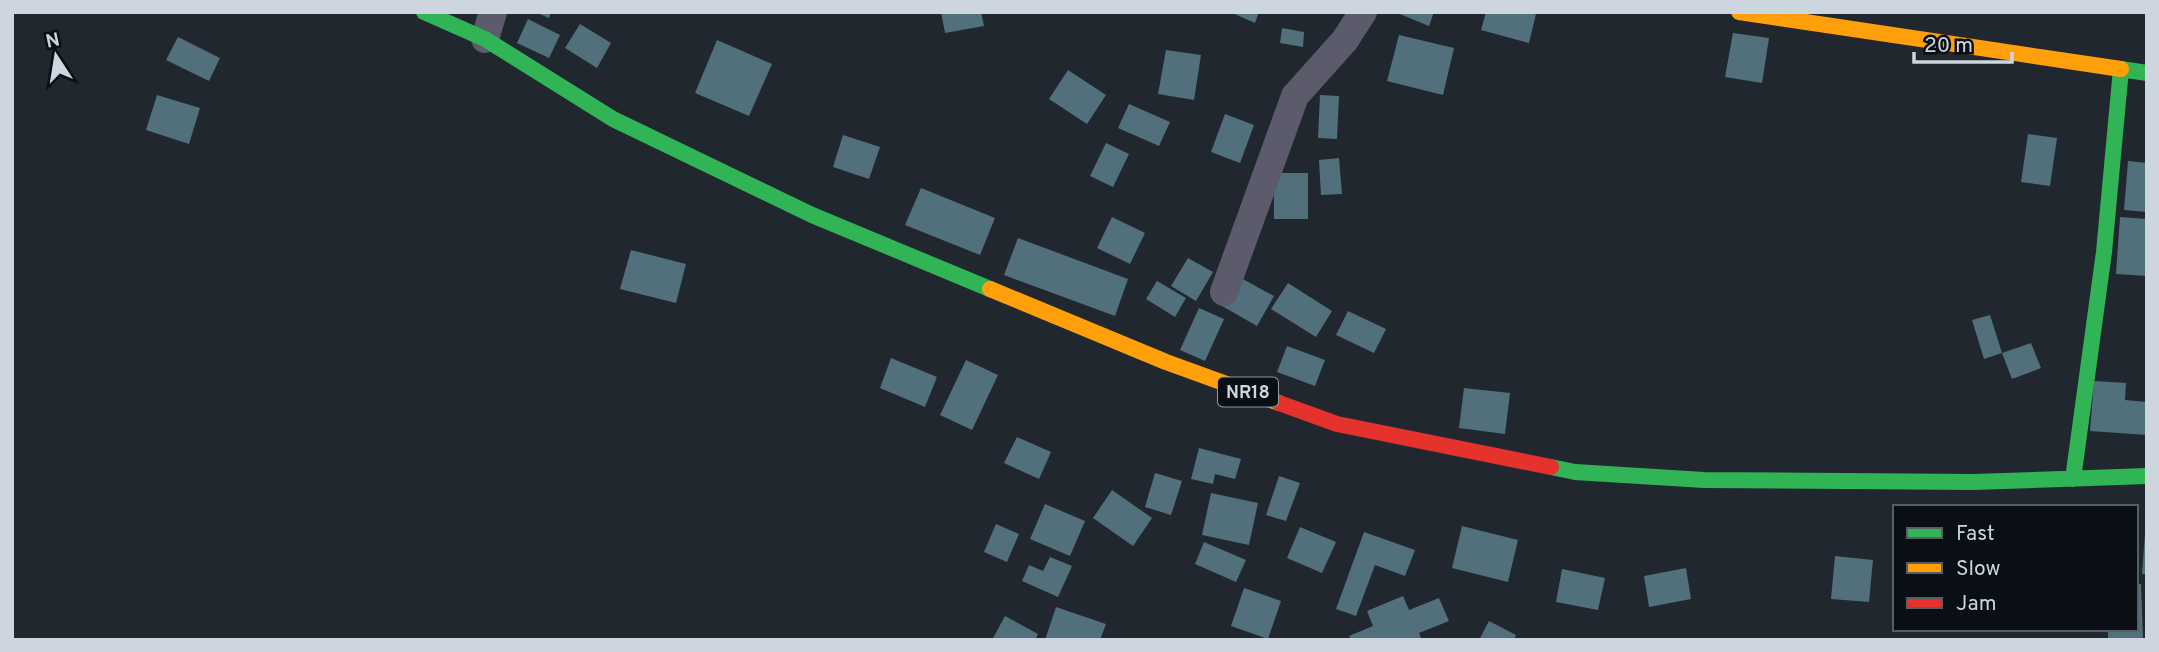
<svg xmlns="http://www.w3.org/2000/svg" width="2159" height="652" viewBox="0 0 2159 652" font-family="Overpass,sans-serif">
<rect width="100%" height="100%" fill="#20272f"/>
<path fill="#51707b" d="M535 12H551L549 18Z
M941 12H981L984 26 945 33Z
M1230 12H1259L1255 23Z
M1395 12H1434L1429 26Z
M1486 12H1528L1536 14 1529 43 1481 30Z
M528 19 560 35 549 58 517 43Z
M580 24 611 43 597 68 565 48Z
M1282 28 1304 32 1303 47 1280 43Z
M1733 33 1769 38 1762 83 1725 77Z
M1399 35 1454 48 1443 95 1387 81Z
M178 37 220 58 209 81 166 60Z
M717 40 772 64 749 116 695 93Z
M1166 50 1201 55 1194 100 1158 94Z
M1068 70 1106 95 1087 124 1049 99Z
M157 95 200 108 189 144 146 130Z
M1320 95 1339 96 1337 139 1318 138Z
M1129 104 1170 122 1159 146 1118 128Z
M1225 114 1254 125 1240 163 1211 152Z
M2028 134 2057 138 2050 186 2021 182Z
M843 135 880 147 869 179 833 167Z
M1106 143 1129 154 1113 187 1090 176Z
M1339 158 1342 194 1321 195 1319 160Z
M2128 161 2147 163V212L2124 210Z
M1274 173H1308V219H1274Z
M921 188 995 218 980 255 905 225Z
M1112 217 1145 233 1130 264 1097 248Z
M2120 217 2147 219V276L2116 274Z
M1018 238 1128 279 1115 316 1004 275Z
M631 250 686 264 676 303 620 289Z
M1188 258 1213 272 1196 301 1171 286Z
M1239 277 1274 296 1257 326 1222 306Z
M1157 281 1186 298 1175 317 1146 299Z
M1288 283 1332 311 1316 337 1271 309Z
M1199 308 1224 319 1205 361 1180 350Z
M1348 311 1386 329 1374 353 1336 335Z
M1990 315 2002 353 1984 359 1972 320Z
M2031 343 2041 368 2012 379 2002 353Z
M1287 346 1325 360 1315 386 1277 372Z
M891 358 937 377 925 407 880 388Z
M966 360 998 375 972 430 940 415Z
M2094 381 2126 383 2125 400 2147 402V435L2090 431Z
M1464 388 1510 393 1505 434 1459 428Z
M1017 437 1051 452 1039 479 1004 463Z
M1199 448 1241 459 1235 479 1215 474 1213 484 1191 479Z
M1155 473 1182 481 1171 515 1145 507Z
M1279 476 1300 483 1286 521 1266 515Z
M1112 490 1152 518 1133 546 1093 518Z
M1211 493 1258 503 1249 545 1202 535Z
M1045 504 1085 521 1070 556 1030 539Z
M996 524 1019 534 1007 562 984 552Z
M1462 526 1518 540 1508 582 1452 568Z
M1300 527 1336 542 1322 573 1287 558Z
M1364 532 1415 550 1405 576 1375 565 1356 616 1336 609Z
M2145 534H2147V574H2142Z
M1204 542 1246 560 1236 582 1195 564Z
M1835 556 1873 560 1869 602 1831 599Z
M1050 557 1072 566 1058 597 1022 581 1029 565 1043 571Z
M1686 568 1691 599 1649 607 1644 576Z
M1562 569 1605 578 1598 610 1556 602Z
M2136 584H2141L2143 640H2108V629H2136Z
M1244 588 1281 601 1268 639 1231 626Z
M1403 596 1409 610 1439 598 1449 621 1419 633 1422 640H1351L1349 636 1373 626 1367 611Z
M1056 607 1106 624 1100 640H1045Z
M1005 616 1038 634 1035 640H992Z
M1489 621 1516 635 1514 640H1479Z"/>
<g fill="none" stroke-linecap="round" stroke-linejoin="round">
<path stroke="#5b5b6b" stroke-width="28" d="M485 39 493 12
M1224 292 1295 96 1345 40 1363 12"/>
<path stroke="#30b455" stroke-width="16" d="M424 12 485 39 613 119 812 215 990 289
M1551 467 1575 472 1704 480 1974 482 2147 476
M2073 479 2104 252 2121 69 2147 73"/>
<path stroke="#ff9f0a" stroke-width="16" d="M1739 12 2121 69
M990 289 1166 362 1279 403"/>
<path stroke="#e5322d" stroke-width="16" d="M1279 403 1337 424 1551 467"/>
</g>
<g text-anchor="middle" stroke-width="7" stroke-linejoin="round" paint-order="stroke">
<rect fill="#090f15" stroke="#929aa2" stroke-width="2" x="1218" y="377.5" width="60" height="29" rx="5"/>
<g font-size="18" font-weight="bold" fill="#cdd5df">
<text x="1248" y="398">NR18</text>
</g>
</g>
<rect width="2159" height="652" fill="none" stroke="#cdd5df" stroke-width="28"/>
<rect x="1893" y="505" width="245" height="126" fill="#090f15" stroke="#575e66" stroke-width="2"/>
<rect x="1907" y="528" width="35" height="10" fill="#30b455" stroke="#575e66" stroke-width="2"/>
<text x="1956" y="540" font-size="21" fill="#cdd5df">Fast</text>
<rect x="1907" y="563" width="35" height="10" fill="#ff9f0a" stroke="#575e66" stroke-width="2"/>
<text x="1956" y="575" font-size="21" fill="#cdd5df">Slow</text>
<rect x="1907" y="598" width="35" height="10" fill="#e5322d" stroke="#575e66" stroke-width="2"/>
<text x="1956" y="610" font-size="21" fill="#cdd5df">Jam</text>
<g transform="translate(56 56) rotate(348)" stroke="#090f15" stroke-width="5" paint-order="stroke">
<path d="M0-5L12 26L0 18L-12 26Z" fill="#cdd5df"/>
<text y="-10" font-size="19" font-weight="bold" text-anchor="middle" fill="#cdd5df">N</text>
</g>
<path d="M1914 52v10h98v-10" fill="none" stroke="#cdd5df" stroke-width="3.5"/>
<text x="1924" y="52" font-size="21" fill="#cdd5df" stroke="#090f15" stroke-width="5" paint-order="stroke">20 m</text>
</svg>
